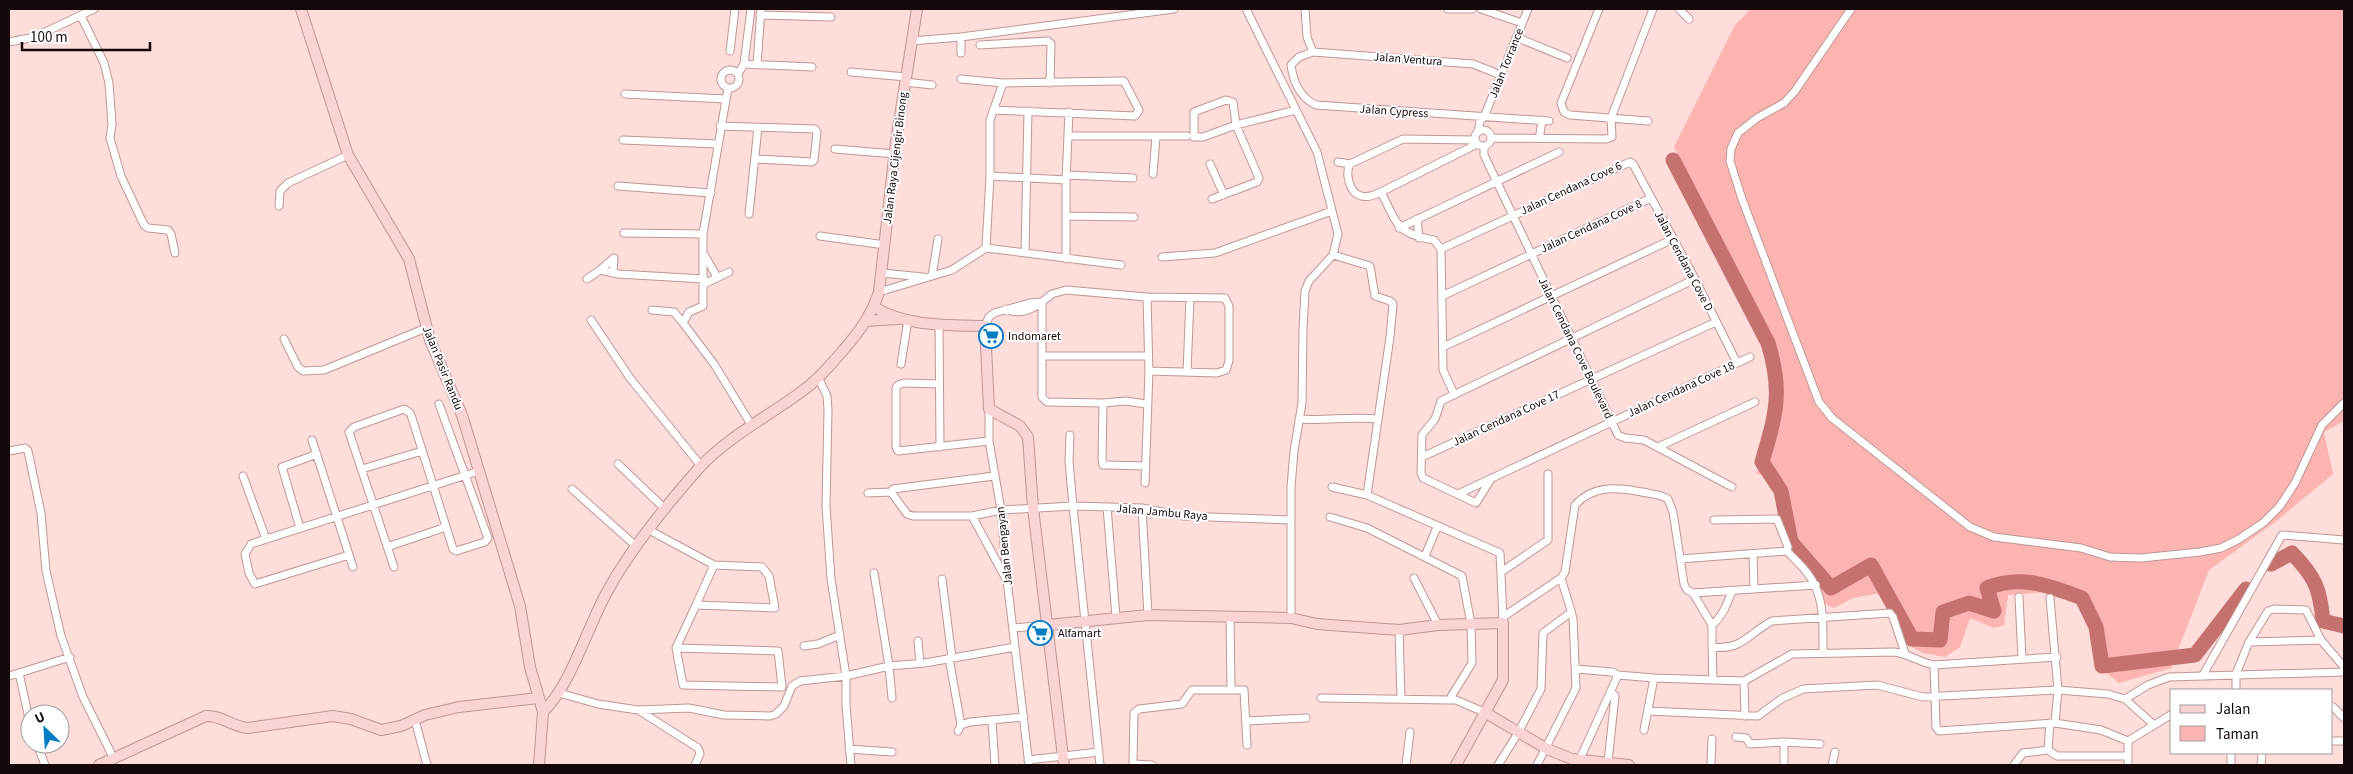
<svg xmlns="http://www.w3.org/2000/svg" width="2353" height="774" viewBox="0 0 2353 774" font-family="'Source Sans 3',sans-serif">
<rect width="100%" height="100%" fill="#fedddb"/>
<path fill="#fbb4b1" d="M1751 9H2344V421L2324 432 2333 474 2275 522 2209 570 2171 668 2119 683 2097 665 2093 638 2081 604 2045 592 2008 595 2004 625 1994 628 1970 618 1960 647 1945 657 1923 653 1910 646 1886 592 1853 598 1834 608 1823 603 1814 574 1782 538 1778 502 1766 477 1756 473 1776 439 1781 390 1775 354 1760 317 1674 147 1735 25Z"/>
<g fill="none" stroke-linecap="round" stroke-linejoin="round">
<path stroke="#c47170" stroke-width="15" d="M1673 160 1768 343C1783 392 1776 414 1762 462L1781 491 1791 542 1831 588 1871 565 1912 639 1940 640 1943 612 1969 603 1994 611 1987 588C2021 574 2049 586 2082 598L2096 627 2102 666 2195 655 2246 589
M2271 564 2292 553C2315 577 2320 588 2323 621L2344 626"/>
<defs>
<path id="street" d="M1246 9 1317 152 1338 234 1333 255 1309 281 1305 291 1303 329 1302 403 1294 451 1291 487V618
M1305 9 1307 37 1313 52
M1448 9H1472
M1481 9 1522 23
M1599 9 1561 103 1564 112 1570 115 1648 121
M1679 9 1689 19
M1851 9 1795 91 1784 103 1757 118 1738 133 1731 149 1730 161 1742 199 1819 402 1832 418 1970 527 1994 537 2081 548 2110 557 2141 558 2200 552 2221 548 2239 539 2263 523 2280 506 2295 483 2322 425 2344 403
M760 15 831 17
M81 16 104 63 109 83 112 124 110 138 121 176 144 225 148 228 168 230 171 234 175 253
M1516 37 1567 58
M911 41 961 37 1174 9
M9 42 35 37 94 9
M980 45 1048 41 1051 44 1050 83
M730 51 735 9
M961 53V37
M744 64 812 67
M757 65 761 9
M721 79a9 9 0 1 1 18 0a9 9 0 1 1-18 0Z
M851 72 906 77
M738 74 744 64 751 9
M1501 75 1473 64 1313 52 1299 57 1291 65C1293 81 1300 98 1316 105L1549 121
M961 79 1003 83 1121 81H1124L1139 110 1135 116 993 110
M905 82 932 85
M728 88 703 234V306L689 312 683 323 714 364 752 426
M625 94 725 99
M720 126 815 129 817 132 814 160 812 162 755 159
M1475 138a8 8 0 1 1 16 0a8 8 0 1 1-16 0Z
M1478 132 1480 121 1484 117 1528 9
M1540 134 1542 120
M1068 136H1187
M1491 138 1606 139 1612 137 1611 118 1653 9
M623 140 717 144
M1484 146V155L1618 435 1625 438 1644 440 1732 487
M835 149 895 154
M1338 162 1350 164 1403 139 1475 140
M1210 164 1224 195
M1350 164C1345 173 1349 193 1361 196 1368 198 1375 195 1381 192 1397 223 1396 234 1434 240L1441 249
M1153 174 1156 137
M1067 175 1133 178
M990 176 1066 180
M618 186 711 193
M1381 192 1477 144
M1212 199 1257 182 1259 178 1236 125 1233 102 1226 100 1194 112V137H1203L1236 125 1296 110
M279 206 280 191 288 183 348 155
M749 214 758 127
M1067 216 1134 217
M1417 219 1419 238
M1399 228 1559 152
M624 233 703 234
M820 236 885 245
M986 248 1121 265
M1441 249 1630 162 1633 164 1695 279 1737 363
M1441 249 1443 370 1454 394
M1025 253 1028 111
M1333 255 1370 266 1375 296 1390 301 1393 304 1390 337 1367 495
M705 256 717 277
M1162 257 1215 253 1332 211
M1066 259V180L1069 112
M613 273 614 258 600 270 618 274 704 279
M882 273 923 277
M932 276 938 239
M587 279 600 270
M704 284 729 272
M879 292 952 270 986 248 990 176V120L1003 83
M1442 296 1651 198
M1042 302V397L1047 402 1103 403
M1006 309C1020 315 1029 311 1042 302
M652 310 674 312 683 323
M591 320 630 378 701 466
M939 324 940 447
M985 326 989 317 994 313 1030 303 1042 302 1052 294 1066 290 1147 297 1225 298 1229 306V361L1226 370 1217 373 1149 371
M284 339 298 367 303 371 324 370 426 328
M1443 347 1673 239
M1042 356H1148
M901 364 908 320
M1187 372 1190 298
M818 377 827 396 828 410 826 506 831 579 846 676V705L851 765
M939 384 904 383 898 385 896 388V447L898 451 989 441
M989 409V441L1001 510 1007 580 1029 765
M1299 419C1326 421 1352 416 1378 419
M1070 435 1069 461 1073 506 1100 765
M312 440 353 567
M1658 447 1755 402
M9 451 25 448 28 451 41 513 46 571 61 636 83 697 114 759
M1422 457 1716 322
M618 464 665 509
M1145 466 1108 465H1103L1102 459 1103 403 1126 401 1146 404
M362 469 422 451
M243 476 266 539
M994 476 893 489 891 492 907 514 913 516H972L1001 510 1073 506 1142 508 1183 516 1291 520
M1491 479 1476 503 1423 478 1421 473 1422 435 1435 419 1441 401 1695 279
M1145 483 1149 371 1147 297
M1332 487 1367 495 1500 553 1503 620
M572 489 637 547
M868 493 891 492
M1458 494 1750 357
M1107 507 1116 617
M1142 508 1148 615
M972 516 1005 577
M1330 517 1367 528 1462 576 1471 624 1472 663 1449 700H1456L1486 713
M300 528 282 467 317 454
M649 530 714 565 762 567 769 576 775 608 696 605 676 648 683 685 782 687 778 651 676 648
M387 547 446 527
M1787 551C1794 559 1802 565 1808 574 1825 596 1823 625 1823 652
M1753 554 1754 589
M349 555 255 584 249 573 245 554 251 544 479 471
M1425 556 1437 527
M1680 559 1787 551 1788 547 1777 519 1714 520
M394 567 349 432 354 427 404 409 410 413 412 418 453 549 456 551 485 542 488 538 439 404
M1501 572 1548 540V474
M874 573 889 666 892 698
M1414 578 1438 625
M1561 578 1572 614
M942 579 952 658
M1732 591C1727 604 1723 616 1712 625V647C1742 651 1749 633 1772 621L1890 613 1893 617 1905 653
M1693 593 1712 625
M2019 597 2022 658
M2050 598 2058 690 2055 723
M696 605 714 565
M1230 616 1231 689
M1503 617 1561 578 1565 572 1575 505C1593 485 1617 487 1642 492 1651 494 1660 494 1668 499L1673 512 1684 584 1687 590 1693 593 1816 585
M1013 628 1048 625
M1399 630 1401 699
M918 641 920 663
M2249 642 2321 640
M804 646 818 644 840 635
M1712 647 1713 680
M949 658 961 725
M1934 665 2057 657
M1576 669 1612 672 1618 675 1579 761
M1618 675 1654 678
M2203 675 2282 535 2344 540
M9 676 19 673
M1744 681 1745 716
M2236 690V674L2249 642 2268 611 2274 609 2306 610 2321 640 2344 667
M559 693 598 704 638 710 689 708 724 715 770 716 776 714 784 706 792 686 800 681 846 676 889 666 925 663 1015 647
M1321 698 1449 700
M2125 699 2148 685 2169 677 2344 672
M2333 707 2344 718
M640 711 698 748 700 754 695 765
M1648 711 1758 716 1781 699 1803 689 1877 685 1923 697 2058 690 2108 694 2125 699 2153 724
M415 720 427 765
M992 721 995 765
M1246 721 1306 718
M30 723 19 673 70 657
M1644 730 1654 678 1744 681 1792 654 1894 652C1909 654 1919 662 1934 665L1936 727 1939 731 2055 723 2101 730 2128 741
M958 731 961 725 970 722 1024 717
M1736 737 1746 738 1750 744 1784 742V765
M2128 741 2172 714
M2332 741H2344
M1784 742 1820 744
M37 744 45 765
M849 749 892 752
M2048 750 2057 756H2128
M1028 760 1099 752
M1608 762 1615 696 1611 692
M1152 765 1134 764 1133 762 1134 713 1139 709 1182 704 1192 690H1244L1247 745
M1406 765 1410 732
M1498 765 1518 733 1541 689 1543 633 1570 613 1573 618 1576 688 1537 765
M1711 765 1712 739
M1832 765 1835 752
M2014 765 2023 753 2048 750 2050 723
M2128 765V741
M2231 765V753
M2261 765 2262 753"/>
<path id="secondary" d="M301 9 348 155 409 259 430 340 462 415 520 606 530 667 543 712 539 765
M874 307C906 327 949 325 985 326L989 409 1020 426 1028 437 1033 508 1064 765
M866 321 898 319
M1048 625 1148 615 1291 618 1317 624 1399 630 1438 625 1503 623V680L1456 765
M543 712C571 685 587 628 607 592 629 551 669 502 700 467 728 437 767 417 801 392 818 380 832 363 846 347 861 330 872 314 879 292L896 141 917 9
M1486 713 1547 749 1572 759 1629 765
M99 765 206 716C221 715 233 727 248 728L333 716 351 719 381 730 401 726 425 715 459 707 538 698"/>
</defs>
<use href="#street" stroke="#be9795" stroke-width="9"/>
<use href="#secondary" stroke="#be9795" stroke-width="12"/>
<use href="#street" stroke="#fff" stroke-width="7"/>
<use href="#secondary" stroke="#fad3d4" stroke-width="10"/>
</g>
<defs>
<symbol id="supermarket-ring" viewBox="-11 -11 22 22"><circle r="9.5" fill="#fff" stroke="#017dc6" stroke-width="1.5"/><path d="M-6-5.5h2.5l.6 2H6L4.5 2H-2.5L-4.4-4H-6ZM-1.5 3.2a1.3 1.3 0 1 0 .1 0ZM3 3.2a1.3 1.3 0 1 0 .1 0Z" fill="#017dc6"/></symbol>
</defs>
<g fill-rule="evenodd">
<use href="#supermarket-ring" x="977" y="322" width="28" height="28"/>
<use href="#supermarket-ring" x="1026" y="619" width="28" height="28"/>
</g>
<g text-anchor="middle" stroke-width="4" stroke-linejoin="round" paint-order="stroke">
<g font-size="12" fill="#150808" stroke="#fff">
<text transform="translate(1408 59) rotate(4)" y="4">Jalan Ventura</text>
<text transform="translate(1506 63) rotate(-68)" y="4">Jalan Torrance</text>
<text transform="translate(1394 111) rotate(4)" y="4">Jalan Cypress</text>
<text transform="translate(895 158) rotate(-83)" y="4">Jalan Raya Cijengir Binong</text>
<text transform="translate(1571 188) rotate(-25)" y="4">Jalan Cendana Cove 6</text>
<text transform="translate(1591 226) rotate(-25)" y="4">Jalan Cendana Cove 8</text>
<text transform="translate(1684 261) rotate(62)" y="4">Jalan Cendana Cove D</text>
<text transform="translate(1576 348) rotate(64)" y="4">Jalan Cendana Cove Boulevard</text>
<text transform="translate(443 368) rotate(68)" y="4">Jalan Pasir Randu</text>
<text transform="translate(1681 389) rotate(-25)" y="4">Jalan Cendana Cove 18</text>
<text transform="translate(1506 418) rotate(-25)" y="4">Jalan Cendana Cove 17</text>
<text transform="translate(1162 512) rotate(5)" y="4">Jalan Jambu Raya</text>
<text transform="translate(1004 546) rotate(-96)" y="4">Jalan Bengayan</text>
</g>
<g font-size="12" fill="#150808" stroke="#fff" text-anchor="start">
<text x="1008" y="340">Indomaret</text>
<text x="1058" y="637">Alfamart</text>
</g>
</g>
<rect width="2353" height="774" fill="none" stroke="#150808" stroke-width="20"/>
<rect x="2170" y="689" width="162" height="65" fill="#ffffff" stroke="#a19c9c"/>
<rect x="2180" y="705" width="25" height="8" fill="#fad3d4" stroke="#a19c9c"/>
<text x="2216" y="714" font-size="15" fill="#150808">Jalan</text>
<rect x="2180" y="726" width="25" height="15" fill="#fbb4b1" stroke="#a19c9c"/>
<text x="2216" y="739" font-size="15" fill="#150808">Taman</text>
<g transform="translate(45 729) rotate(335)"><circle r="24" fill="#ffffff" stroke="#a19c9c"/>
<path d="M0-4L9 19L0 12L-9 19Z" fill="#017dc6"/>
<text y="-8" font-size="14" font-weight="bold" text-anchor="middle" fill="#150808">U</text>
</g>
<path d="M22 42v8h128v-8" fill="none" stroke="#150808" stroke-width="2.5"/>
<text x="30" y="42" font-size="15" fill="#150808" stroke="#ffffff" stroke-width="4" paint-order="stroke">100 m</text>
</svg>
